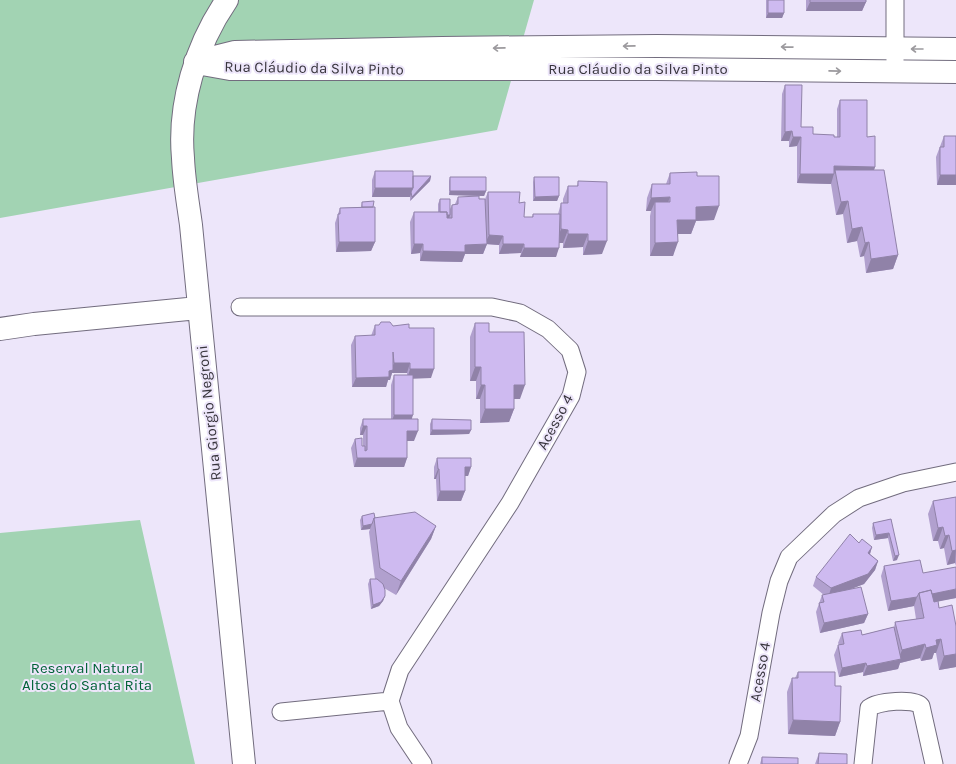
<svg xmlns="http://www.w3.org/2000/svg" width="956" height="764" viewBox="0 0 956 764" font-family="Karla,sans-serif">
<rect width="100%" height="100%" fill="#ede6fa"/>
<path fill="#a2d3b3" d="M0 0H534L497 130 0 218Z
M140 520 195 764H0V533Z"/>
<g fill="none" stroke-linecap="round" stroke-linejoin="round">
<defs>
<path id="street" d="M895 0V72
M240 307H492L520 313 548 329 570 350 577 372 571 396 510 503 400 670 390 701 399 728 423 764
M281 712 390 701
M738 764 749 736 771 613 779 581 789 557 834 514 859 498 903 483 956 472
M863 764 869 708C877 701 915 698 921 706L934 764"/>
<path id="secondary" d="M227 0C196 45 178 104 183 158 184 181 188 203 191 225L244 764
M195 62 235 52 442 48 657 46 956 49
M202 64 230 69H657L956 72
M0 329 34 324 198 308"/>
</defs>
<use href="#street" stroke="#726c7e" stroke-width="19"/>
<use href="#secondary" stroke="#726c7e" stroke-width="24"/>
<use href="#street" stroke="#fff" stroke-width="17"/>
<use href="#secondary" stroke="#fff" stroke-width="22"/>
</g>
<path fill="#b1a0ce" d="M766 0H784V13L782 18H766Z
M806 0H866V2L862 11H806Z
M785 85 801 127 813 134 837 137V109L840 100 867 137 875 167 874 170 898 255 893 269 866 273 864 256 860 257 857 241 847 243 843 214 836 215 831 184 797 183V146L789 147V141H781L782 94Z
M944 136H956V185H937L936 157Z
M375 171 413 176H431L430 181 410 201V197H372V180Z
M670 173 697 176 714 220 696 221 691 234H678L673 256H650V216L651 211H646L647 198 652 184H666Z
M450 177 486 191 484 196 449 195V181Z
M534 177 559 196 557 201H533V182Z
M578 181 602 254 583 255V247L563 248V243H559L556 257H520L521 253 499 254V245L487 244 483 254H465L462 262 420 261V253L411 254 410 222 414 212H438V204L440 199 450 209 452 205 455 204 458 197 485 199 488 192 519 203 524 217H532L533 214H558L561 203H563V199L568 186H577Z
M362 202 375 242 371 251 336 252 335 223 340 208 361 207Z
M475 323 489 332 520 399H514V409L509 422 480 423V399H476V381H470V337Z
M375 325 393 326 409 328 431 378H413L412 419 414 441H407V458L404 467H354L351 448 355 439 362 446H363V435H360V428L363 419H391V385L394 375H407V373H392L390 380H388L386 387H352L351 345 355 336H371Z
M432 419 471 430 469 434 430 435V424Z
M437 458 471 467 468 476H465V491L461 501H437L436 479H434V467Z
M956 497V566L955 563 947 565 944 548 940 549 938 541H933L928 514 933 501Z
M362 516 436 526 431 539 396 595 384 588 385 596 383 601 379 606 371 609 368 584 370 579H375L369 532 370 529 361 530 360 520Z
M891 519 897 560 893 561 888 538 874 540 872 528 873 523Z
M859 543 872 547 870 554 878 561 875 570 864 584 848 590 868 614 864 623 820 633 816 612 822 595H824L813 586 816 577Z
M884 566 923 573 956 598 938 601 939 608 956 626V667L939 670 936 653H934L932 659 921 661 920 658 900 663 898 669 863 676V672L839 677 834 655 838 645H839L838 643 842 633 862 635 894 627 895 622 916 619 914 606 888 611 881 576Z
M798 672 835 686 840 722 835 736 788 734 787 692 792 678H795Z
M819 753 847 764H815Z
M762 757 798 764H760Z"/>
<path fill="#9082a8" d="M810 2H866L862 11H806Z
M768 13H784L782 18H766Z
M792 131 789 141H781L785 132Z
M793 137H801L797 146 789 147Z
M834 166 875 167 872 176 835 170 831 184 797 183 800 174Z
M940 175H956V185H937Z
M431 176 430 181 410 201 412 197Z
M375 188H413L410 197H372Z
M450 191H486L484 196 449 195Z
M559 196 557 201H533L535 197Z
M670 197 665 211 655 202 651 211H646L651 198Z
M848 201 843 214 836 215 841 202Z
M719 206 714 220 696 221 691 234H672L677 220 696 207Z
M440 215H450L449 219Z
M862 227 857 241 847 243 852 229Z
M561 229 568 230 563 243H556Z
M568 234H588L583 247 563 248Z
M489 235 503 236 499 245 485 244Z
M588 241H607L602 254 583 255Z
M339 242H375L371 251 336 252Z
M678 242 673 256H650L655 243Z
M869 242 864 256 860 257 865 243Z
M414 244H423L420 253 411 254Z
M487 244 483 254H465L462 262 420 261 423 251 465 245Z
M503 244H524L521 253 499 254Z
M524 248H559L556 257H520Z
M898 255 893 269 866 273 871 259Z
M394 363H410L407 373H392L390 380H388L386 387H352L356 378 391 370Z
M475 367H481L476 381H470Z
M410 369H434L431 378 407 379Z
M481 385H485L480 399H476Z
M514 385H525L520 399H509Z
M485 409H514L509 422 480 423Z
M394 415H413L410 424H391Z
M363 426H367L363 435H360Z
M432 430H471L469 434 430 435Z
M407 431H418L414 441H404Z
M357 458H407L404 467H354Z
M465 467H471L468 476H461Z
M438 469H439L436 479H434Z
M440 491H465L461 501H437Z
M372 524 370 529 361 530 363 526Z
M436 526 431 539 396 595 401 581Z
M943 527 938 541H933L938 528Z
M889 533 888 538 874 540 876 535Z
M949 535 944 548 940 549 945 536Z
M872 547 869 557 868 553Z
M956 550 955 563 947 565 952 551Z
M899 555 897 560 893 561 895 556Z
M878 561 875 570 864 584 828 598 831 588Z
M956 589V598L921 605 919 596Z
M385 596 383 601 379 606 371 609 373 605Z
M917 597 914 606 888 611 891 601Z
M868 614 864 623 820 633 824 623Z
M941 639 936 653H934L932 659 921 661 926 648 936 640Z
M925 644 920 658 900 663 898 669 863 676 867 666 898 660 902 650Z
M956 654V667L939 670 944 656Z
M866 663 863 672 839 677 842 668Z
M793 720 840 722 835 736 788 734Z"/>
<path fill="#cebaf0" stroke="#9082a8" d="M768 0H784V13H768Z
M810 0H866V2H810Z
M785 85H802L801 127H813V134L834 135V137H840V100H867V137L875 136V167L834 166V174H800L801 137H793L792 131 785 132Z
M944 136H956V175H940V147H944Z
M835 170H884L898 255 871 259 869 242 865 243 862 227 852 229 848 201 841 202Z
M375 171H413V188H375Z
M697 172V176H719V206L696 207V220H677L678 242 655 243V202H670V197L651 198 652 184H670V173Z
M413 176H431L412 197 411 192 413 188Z
M450 177H486V191H450Z
M534 177H559V196L535 197Z
M578 181 607 182V241H588V234H568V230L561 229V203H568V186H578Z
M488 192H520L519 203 525 202 524 217H533V214H560L559 248H524V244H503V236L489 235Z
M479 196V199H485L487 244 465 245V252L423 251V244H414V212H447V218H452V205L458 204V197Z
M440 199H450V215H447V212H440Z
M374 201 373 207H362V202Z
M375 207V242H339L338 214H340V208Z
M381 322H390L393 326 409 324V328H434V369H410V363H394L393 352V370L389 371V377L356 378 355 336 375 335V325H379Z
M475 323H489V332H524L525 385H514V409H485V385H481V367H475Z
M394 375H413V415H394Z
M363 419H418V431H407V458H357L355 439 362 438V446H365V451L367 450V426H363Z
M432 419 471 420V430H432Z
M437 458H471V467H465V491H440L439 469H438Z
M956 497V550L952 551 949 535 945 536 943 527 938 528 933 501Z
M415 512 436 526 401 581 380 568 374 518Z
M374 513 375 518H374L372 524 363 526 362 516Z
M891 519 899 555 895 556 889 533 876 535 873 523Z
M850 534 859 543 862 539 872 547 868 553 878 561 868 574 831 588 816 577Z
M920 560 923 573 956 567V589L932 594 931 590 919 593 917 597 891 601 884 566Z
M370 579H377L383 584 385 590V596L381 602 373 605Z
M861 587 868 614 824 623 819 603 824 602 822 595Z
M931 590 934 602 938 601 939 608 952 605 956 626V654L944 656 941 639 936 640 937 645 926 648 925 644 902 650 895 622 924 618 919 593Z
M894 627 901 659 867 666 866 663 842 668 838 645 844 644 842 633 861 630 862 635Z
M798 672H835V686H841L840 722 793 720 792 678H798Z
M819 753 847 754V764H818Z
M762 757 798 758V764H762Z"/>
<defs><path id="oneway-shaft" d="M-6 0H5M1.5-3L5.5 0L1.5 3" fill="none" stroke-width="1.6" stroke-linecap="round" stroke-linejoin="round"/></defs>
<g stroke="#9c9a9e">
<use href="#oneway-shaft" transform="translate(629 46) rotate(179)"/>
<use href="#oneway-shaft" transform="translate(787 47) rotate(-179)"/>
<use href="#oneway-shaft" transform="translate(499 48) rotate(179)"/>
<use href="#oneway-shaft" transform="translate(917 49) rotate(-180)"/>
<use href="#oneway-shaft" transform="translate(835 71) rotate(1)"/>
</g>
<g text-anchor="middle" stroke-width="4" stroke-linejoin="round" paint-order="stroke">
<g font-size="15" fill="#38353d" stroke="#ede6fa">
<text transform="translate(314 68) rotate(1)" y="5">Rua Cláudio da Silva Pinto</text>
<text x="638" y="74">Rua Cláudio da Silva Pinto</text>
<text transform="translate(209 413) rotate(-96)" y="5">Rua Giorgio Negroni</text>
<text transform="translate(555 422) rotate(-62)" y="5">Acesso 4</text>
<text transform="translate(760 672) rotate(-80)" y="5">Acesso 4</text>
</g>
<g font-size="15" fill="#006237" stroke="#ede6fa">
<text x="87" y="673">Reserval Natural<tspan x="87" dy="17">Altos do Santa Rita</tspan></text>
</g>
</g>
</svg>
